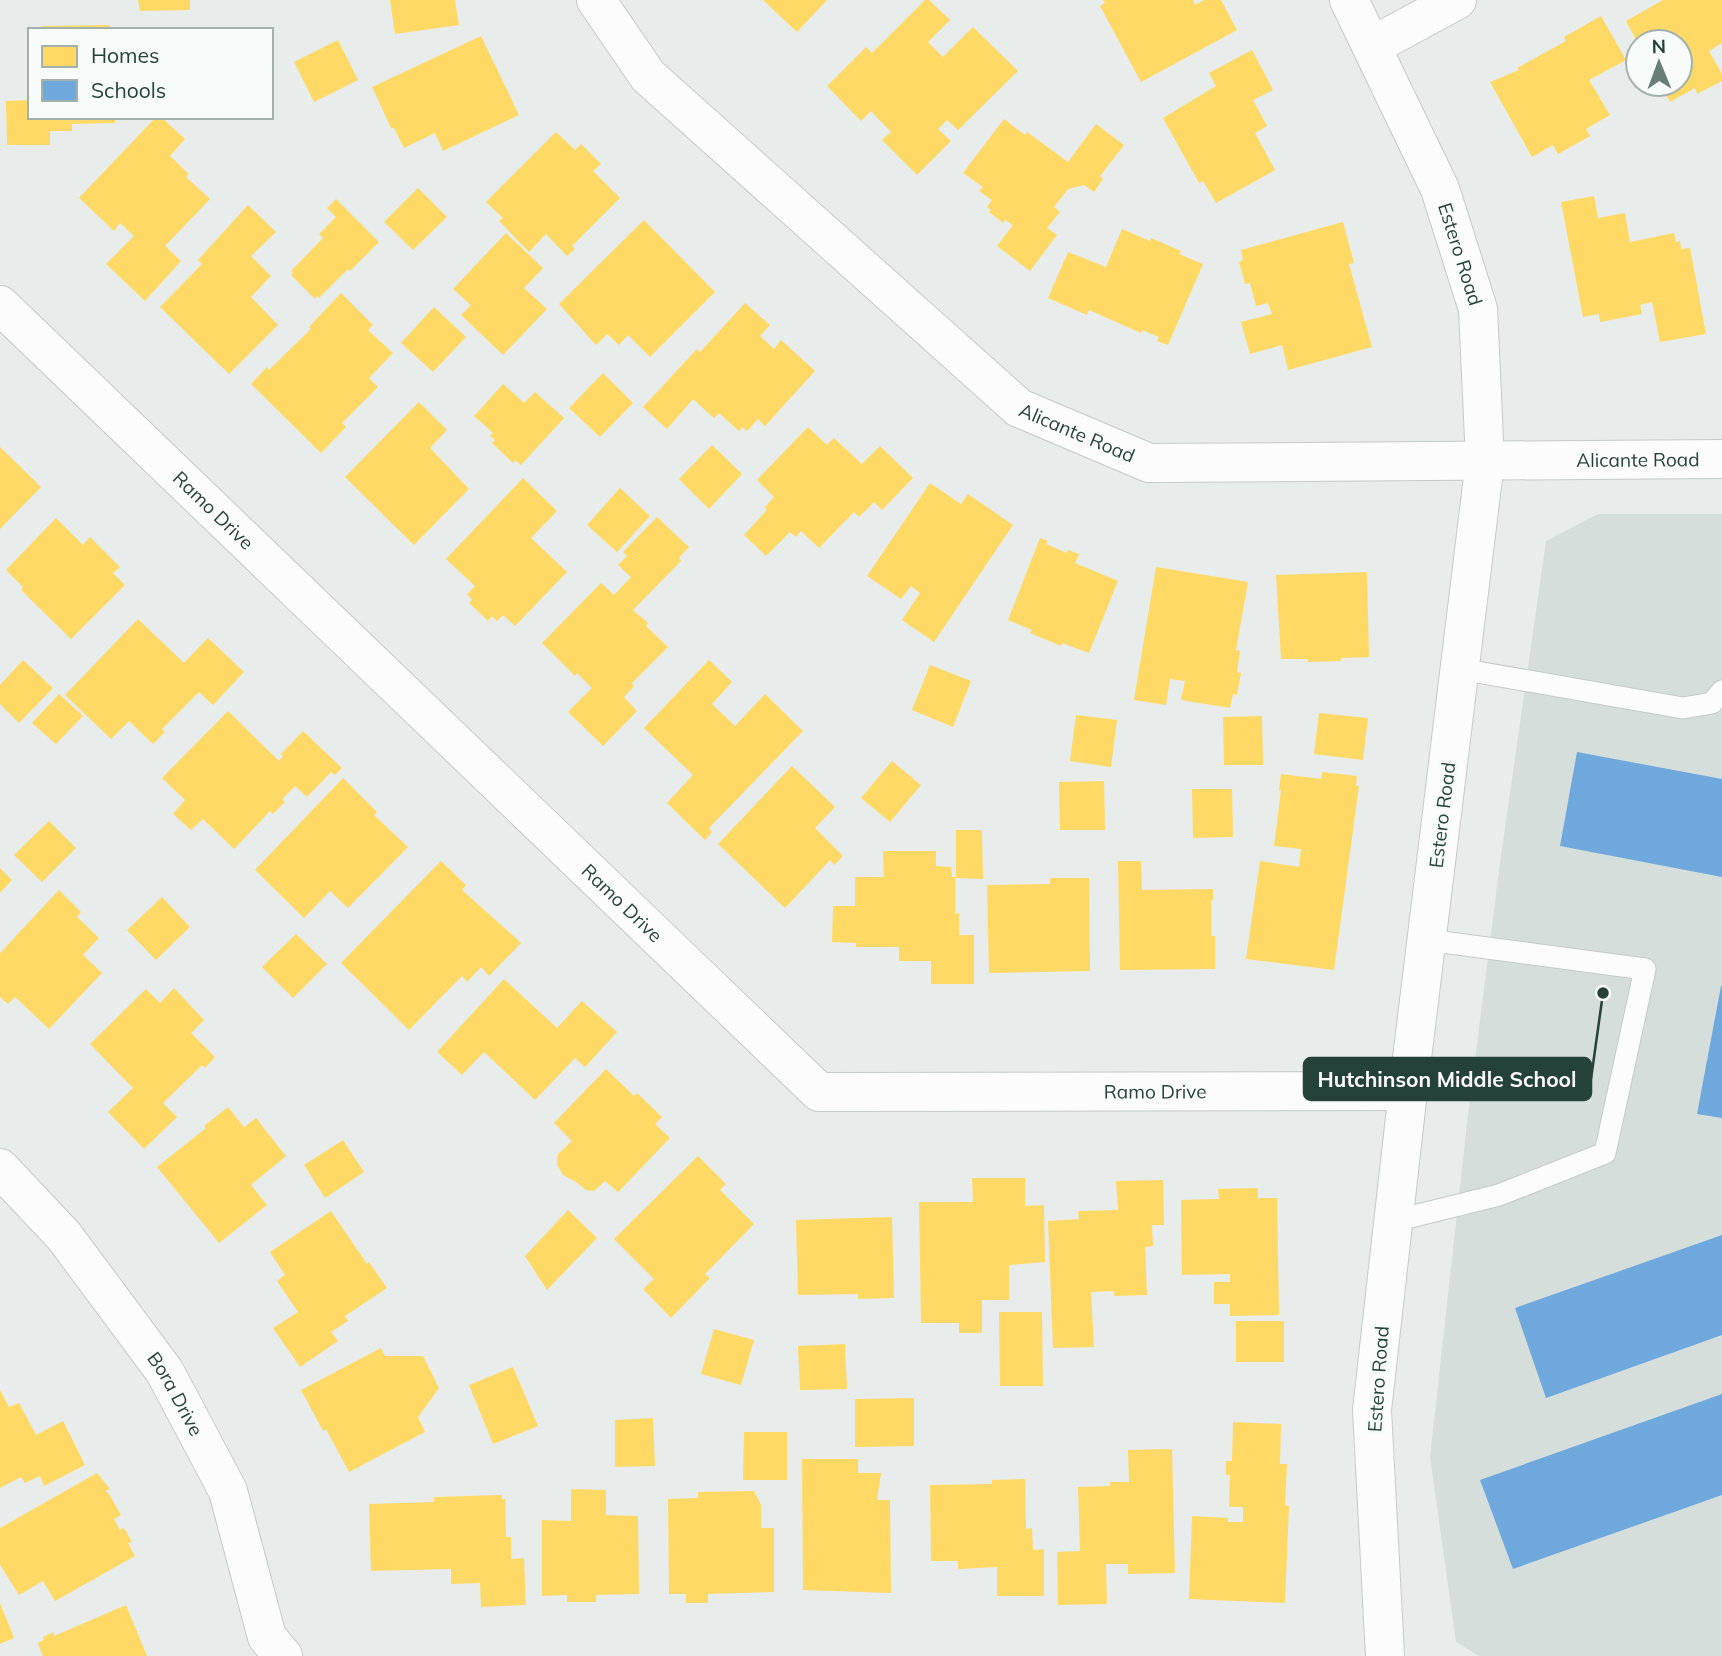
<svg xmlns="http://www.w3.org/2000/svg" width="1722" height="1656" viewBox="0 0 1722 1656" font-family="Mulish,sans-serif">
<rect width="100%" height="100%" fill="#e8edeb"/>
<path fill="#d6dedb" d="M1598 514H1722V1656H1479L1456 1642 1430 1457 1467 1123 1500 863 1546 541Z"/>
<path fill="#ffd966" d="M138 0H190V10L140 11Z
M390 0H455L459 25 395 34Z
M763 0H827L797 32Z
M925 0H929L950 20 928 42 943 57 973 27 1018 71 958 130 947 120 938 129 951 141 917 175 882 140 891 132 871 111 861 121 827 86 866 47 872 53Z
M1103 0H1193L1195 5 1204 0H1221L1237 30 1141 82 1100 6 1105 3Z
M1663 0H1722V43L1709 51 1722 74V81L1697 94 1695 88 1670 102 1660 84H1680V42H1637L1626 21Z
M1601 16 1626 60 1589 80 1610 115 1586 129 1590 136 1558 154 1553 145 1532 157 1490 82 1519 70 1517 68 1566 41 1564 37Z
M110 25V30H41V26Z
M481 36 519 115 443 151 435 133 404 148 394 128H391L372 87Z
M338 40 358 80 314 102 294 62Z
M1252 50 1273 90 1253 100 1267 126 1255 133 1275 170 1216 203 1203 181 1199 183 1163 118 1216 86 1209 73Z
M30 100V117H115V123L72 124V131H50V145H7L6 101Z
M156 117H161L185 139 170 156 189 174 186 177 210 199 165 246 181 261 145 301 106 264 134 236 120 223 114 231 79 198Z
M1004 119 1025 135 1027 132 1068 162 1096 124 1124 145 1100 176 1103 179 1094 192 1084 185 1068 189 1054 207 1060 212 1047 228 1057 235 1030 271 997 246 1013 225 1005 220 1003 223 989 212 991 210 987 207 992 200 979 191 983 187 963 173Z
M556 132 575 150 581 144 601 164 593 171 620 198 572 246 575 249 567 256 546 234 529 252 499 221 503 218 486 202Z
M418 188 447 217 413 250 384 222Z
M1594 196 1598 218 1625 213 1630 242 1674 233 1676 242 1680 241 1681 249 1690 248 1706 334 1660 342 1652 302 1640 305 1642 314 1600 322 1599 314 1583 317 1561 202Z
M336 199 379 242 350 271 348 269 319 298 317 296 315 299 291 275 293 273 291 271 323 238 319 234 336 217 327 208Z
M248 205 276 232 251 256 271 276 251 297 278 325 229 374 160 307 202 264 198 260Z
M644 220 715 292 650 357 628 335 619 345 607 334 596 345 559 304Z
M1343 222 1354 263 1349 264 1372 347 1288 370 1282 345 1250 354 1241 322 1272 314 1268 303 1256 306 1250 283 1245 284 1239 262 1243 260 1241 250Z
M1122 229 1150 241 1151 238 1181 251 1179 254 1203 264 1168 345 1157 341 1159 337 1142 330 1141 333 1089 310 1087 315 1048 298 1068 252 1106 267Z
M506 233 543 268 524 288 547 309 503 355 461 315 471 305 453 289Z
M341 293 373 325 368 330 393 353 369 378 378 387 342 423 346 427 321 453 251 384 267 367 269 370 311 329 309 327Z
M745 303 770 325 760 336 774 349 781 340 815 371 765 426 758 419 747 431 742 427 739 431 719 413 714 418 693 399 667 429 643 407 697 349 700 352Z
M434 307 466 337 433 372 401 343Z
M603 373 633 403 600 437 569 408Z
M503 384 524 403 535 392 564 418 521 465 515 460 513 463 492 443 495 440 490 436 493 433 474 416Z
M419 402 447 430 430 448 469 489 414 545 345 477Z
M808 427 827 445 834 438 862 464 880 446 913 478 882 510 874 502 859 517 854 512 819 548 801 531 796 537 790 532 766 556 744 535 767 510 765 507 774 497 757 480Z
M712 445 742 474 709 509 679 479Z
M0 447 41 487 0 529Z
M523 478 557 511 531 538 567 572 515 626 503 615 497 621 492 616 488 621 469 603 472 600 467 594 475 586 446 559Z
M930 483 961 504 968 494 1013 525 934 642 902 620 920 593 911 586 901 599 867 576Z
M620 488 650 516 617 552 587 525Z
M657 517 689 547 679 558 681 561 633 610 648 623 646 626 668 647 632 683 634 686 624 697 637 711 603 746 568 712 592 688 577 673 575 676 542 643 601 583 614 595 631 577 618 565 627 556 623 552Z
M56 518 83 545 90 537 120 567 113 573 125 585 71 639 21 590 23 587 6 570Z
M1040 538 1048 541 1046 544 1067 553 1068 550 1079 554 1075 563 1118 581 1089 653 1062 643 1061 646 1030 633 1032 630 1008 620Z
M1156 567 1248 582 1236 650 1240 651 1237 672 1241 673 1237 695 1233 694 1230 708 1181 700 1185 681 1170 679 1166 705 1134 700Z
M1367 572 1369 657 1341 658V661L1308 662V659H1281L1276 575Z
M138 619 184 663 208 638 244 672 213 705 199 692 162 729 165 732 153 744 129 721 111 739 65 695Z
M23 660 53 688 19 723 0 704V685Z
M709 660 732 682 712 704 735 726 765 694 803 731 709 828 712 832 705 840 667 803 693 775 644 728Z
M930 665 971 681 953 727 912 710Z
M59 694 83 716 56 744 32 723Z
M228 711 279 761 283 756 281 754 303 731 342 768 335 775 331 772 307 797 295 786 282 799 285 802 273 814 270 811 234 849 203 819 191 830 173 814 185 800 162 778Z
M1319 713 1368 718 1363 760 1314 754Z
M1076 715 1117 720 1111 767 1070 761Z
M1262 716 1263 765H1224L1223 717Z
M892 761 921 785 890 822 861 798Z
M792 766 835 807 815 828 843 856 834 865 830 860 785 908 718 844Z
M1322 772 1357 776 1356 786H1359L1334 970 1246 959 1260 861 1299 867 1301 849 1274 846 1281 791 1279 790 1281 774 1321 779Z
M343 778 377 812 374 815 408 847 348 908 330 891 304 918 255 870Z
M1104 781 1105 830H1060L1059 782Z
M1192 789H1232L1233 837 1193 838Z
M49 821 76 848 42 882 14 855Z
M956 830H982L983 879 956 878Z
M883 851H936V866L951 867 952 877H955V914L959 913V935H974V984H931V961H899V947H856V943L832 942 833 906H855V877H884Z
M441 861 466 885 462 890 521 943 489 976 481 967 467 982 462 976 409 1030 341 963Z
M1118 861H1141L1142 890 1213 889V900H1211V936H1215V969L1120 970Z
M0 868 12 880 0 893Z
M1050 878H1089L1090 971 989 973 987 885 1050 884Z
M59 890 81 912 77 917 99 938 83 955 102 973 49 1029 15 997 8 1004 0 997V953Z
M162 897 190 927 156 960 127 930Z
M296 934 327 964 293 998 262 967Z
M504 979 557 1028 582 1001 617 1032 585 1067 575 1058 535 1100 484 1052 462 1075 437 1052Z
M174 988 204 1020 191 1033 215 1057 205 1068 202 1065 163 1103 177 1117 144 1149 108 1112 133 1088 90 1044 146 989 160 1003Z
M606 1069 634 1096 637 1093 662 1117 655 1124 670 1138 618 1192 605 1181 594 1191 586 1190 576 1182 563 1175 557 1165 558 1154 572 1141 554 1123Z
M228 1107 244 1127 256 1118 286 1156 251 1185 267 1205 219 1243 157 1167 206 1128 204 1126Z
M343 1140 364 1172 325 1198 304 1165Z
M698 1156 726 1184 720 1190 754 1224 705 1274 710 1278 671 1318 643 1289 654 1279 614 1239Z
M972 1178H1025V1206L1044 1205 1045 1262 1009 1265V1300H982V1333H959V1323H921L919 1202H973Z
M1163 1180 1164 1225H1152L1153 1246 1145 1247 1147 1295 1114 1296V1291L1091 1292 1094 1347 1053 1348 1048 1221 1079 1219 1078 1211 1118 1210 1116 1181Z
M1258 1188V1198H1277L1279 1315 1230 1316V1304H1214V1282H1230V1274L1182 1275 1181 1200 1219 1199 1218 1189Z
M568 1210 597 1238 547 1290 525 1256Z
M331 1211 367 1264 369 1262 387 1288 345 1316 348 1321 331 1332 338 1341 300 1367 273 1328 298 1312 277 1281 285 1275 270 1252Z
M892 1217 894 1298 858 1299V1294L798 1295 796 1220Z
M999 1312H1042L1043 1386H1000Z
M1236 1321H1284V1362H1236Z
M714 1329 754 1340 741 1385 701 1374Z
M845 1344 847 1389 800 1390 798 1346Z
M381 1348 385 1356H423L439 1388 418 1417 425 1432 349 1472 326 1429 323 1431 301 1390Z
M513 1367 538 1426 493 1444 469 1385Z
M0 1390 9 1407 19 1403 36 1435 63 1421 85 1465 44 1486 40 1476 25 1483 21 1477 0 1488Z
M914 1398V1446L855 1447V1399Z
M653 1418 655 1466 615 1467V1420Z
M1233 1422 1281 1424 1280 1464H1287L1285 1505 1289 1506 1285 1603 1189 1599 1192 1516 1228 1518V1522H1243V1507H1229L1230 1475H1226V1461H1232Z
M744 1432H787V1480H743Z
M1172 1449 1175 1573 1128 1574V1564H1106L1107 1604 1058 1605 1057 1552 1080 1551 1078 1487 1110 1486V1482H1129L1128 1450Z
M802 1459H858V1473H881L877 1500H890L891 1593 803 1590Z
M97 1473 110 1489 105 1491 109 1494 121 1515 114 1519 120 1530 124 1528 132 1542 128 1543 135 1556 55 1601 43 1581 19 1595 0 1565V1528Z
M1025 1479 1026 1529 1032 1528 1033 1550 1044 1549V1596H997V1567L958 1569V1561H931L930 1485 992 1484V1480Z
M571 1489 606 1490V1515L638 1516 639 1594 596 1595V1602H567V1595L542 1596V1520L571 1521Z
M754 1491 761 1505V1528H774V1592L708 1594V1603H686V1594H669L668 1499 698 1498V1492Z
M502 1495V1499H505L506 1537H511V1559L524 1558 526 1605 481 1607 480 1583 451 1584V1569L371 1571 369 1504 434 1502V1497Z
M0 1603 14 1638 0 1644Z
M126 1605 147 1656H43L38 1643 44 1640 43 1637 54 1632V1636Z"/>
<path fill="#6fa8dc" d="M1577 752 1722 779V877L1560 846Z
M1721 986H1722V1118L1697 1114Z
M1722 1235V1335L1546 1398 1515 1308Z
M1722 1394V1495L1513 1569 1480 1480Z"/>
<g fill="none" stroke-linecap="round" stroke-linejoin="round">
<defs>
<path id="service" d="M1460 669 1683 708 1712 703 1722 691
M1394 1221 1499 1195 1605 1153 1645 969 1427 940"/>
<g id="minor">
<path id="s1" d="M596 0 648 76 1019 408 1149 463 1722 459"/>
<path id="s2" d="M1349 0 1440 189 1478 309 1485 461 1408 1091 1372 1410 1385 1656"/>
<path d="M1372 46 1457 0"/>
<path id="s3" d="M0 305 819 1092 1408 1091"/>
<path id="s4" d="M0 1168 64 1236 165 1372 228 1491 267 1637 283 1656"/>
</g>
</defs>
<use href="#service" stroke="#c5cac8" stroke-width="23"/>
<use href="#minor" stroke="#c5cac8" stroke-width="40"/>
<use href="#service" stroke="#fcfcfc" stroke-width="21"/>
<use href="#minor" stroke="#fcfcfc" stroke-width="38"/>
</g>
<g text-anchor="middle" stroke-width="7" stroke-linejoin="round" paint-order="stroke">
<g font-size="19" fill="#24423a" stroke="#f7fbf9">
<text dy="7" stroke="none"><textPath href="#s2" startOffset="278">Estero Road</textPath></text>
<text dy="7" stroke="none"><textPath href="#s1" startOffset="653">Alicante Road</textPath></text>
<text dy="7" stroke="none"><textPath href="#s1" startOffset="1220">Alicante Road</textPath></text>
<text dy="7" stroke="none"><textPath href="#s3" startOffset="296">Ramo Drive</textPath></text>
<text transform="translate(1442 815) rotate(-83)" y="7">Estero Road</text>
<text dy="7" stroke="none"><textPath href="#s3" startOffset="863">Ramo Drive</textPath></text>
<text dy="7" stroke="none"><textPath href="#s3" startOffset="1472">Ramo Drive</textPath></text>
<text transform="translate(1378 1379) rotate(-86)" y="7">Estero Road</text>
<text dy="7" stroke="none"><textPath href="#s4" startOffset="287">Bora Drive</textPath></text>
</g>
</g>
<path fill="none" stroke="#24423a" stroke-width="2.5" d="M1603 993L1591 1079"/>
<circle fill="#24423a" stroke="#f7fbf9" stroke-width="2.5" cx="1603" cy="993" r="7"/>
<rect fill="#24423a" stroke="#24423a" stroke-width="2.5" x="1304" y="1058" width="287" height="42" rx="7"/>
<g font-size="21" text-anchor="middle" font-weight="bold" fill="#fff">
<text x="1447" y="1087">Hutchinson Middle School</text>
</g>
<rect x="28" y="28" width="245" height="91" fill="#f7fbf9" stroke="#a3b1ad" stroke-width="2"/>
<rect x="42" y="46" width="35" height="21" fill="#ffd966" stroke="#a3b1ad" stroke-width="2"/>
<text x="91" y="63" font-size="21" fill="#24423a">Homes</text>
<rect x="42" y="80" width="35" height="21" fill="#6fa8dc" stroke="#a3b1ad" stroke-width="2"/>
<text x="91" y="98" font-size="21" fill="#24423a">Schools</text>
<g transform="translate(1659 63) rotate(359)"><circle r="33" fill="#f7fbf9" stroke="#a3b1ad" stroke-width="2"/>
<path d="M0-5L12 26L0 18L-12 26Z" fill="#697e78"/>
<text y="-10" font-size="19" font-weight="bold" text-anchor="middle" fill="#24423a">N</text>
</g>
</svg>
